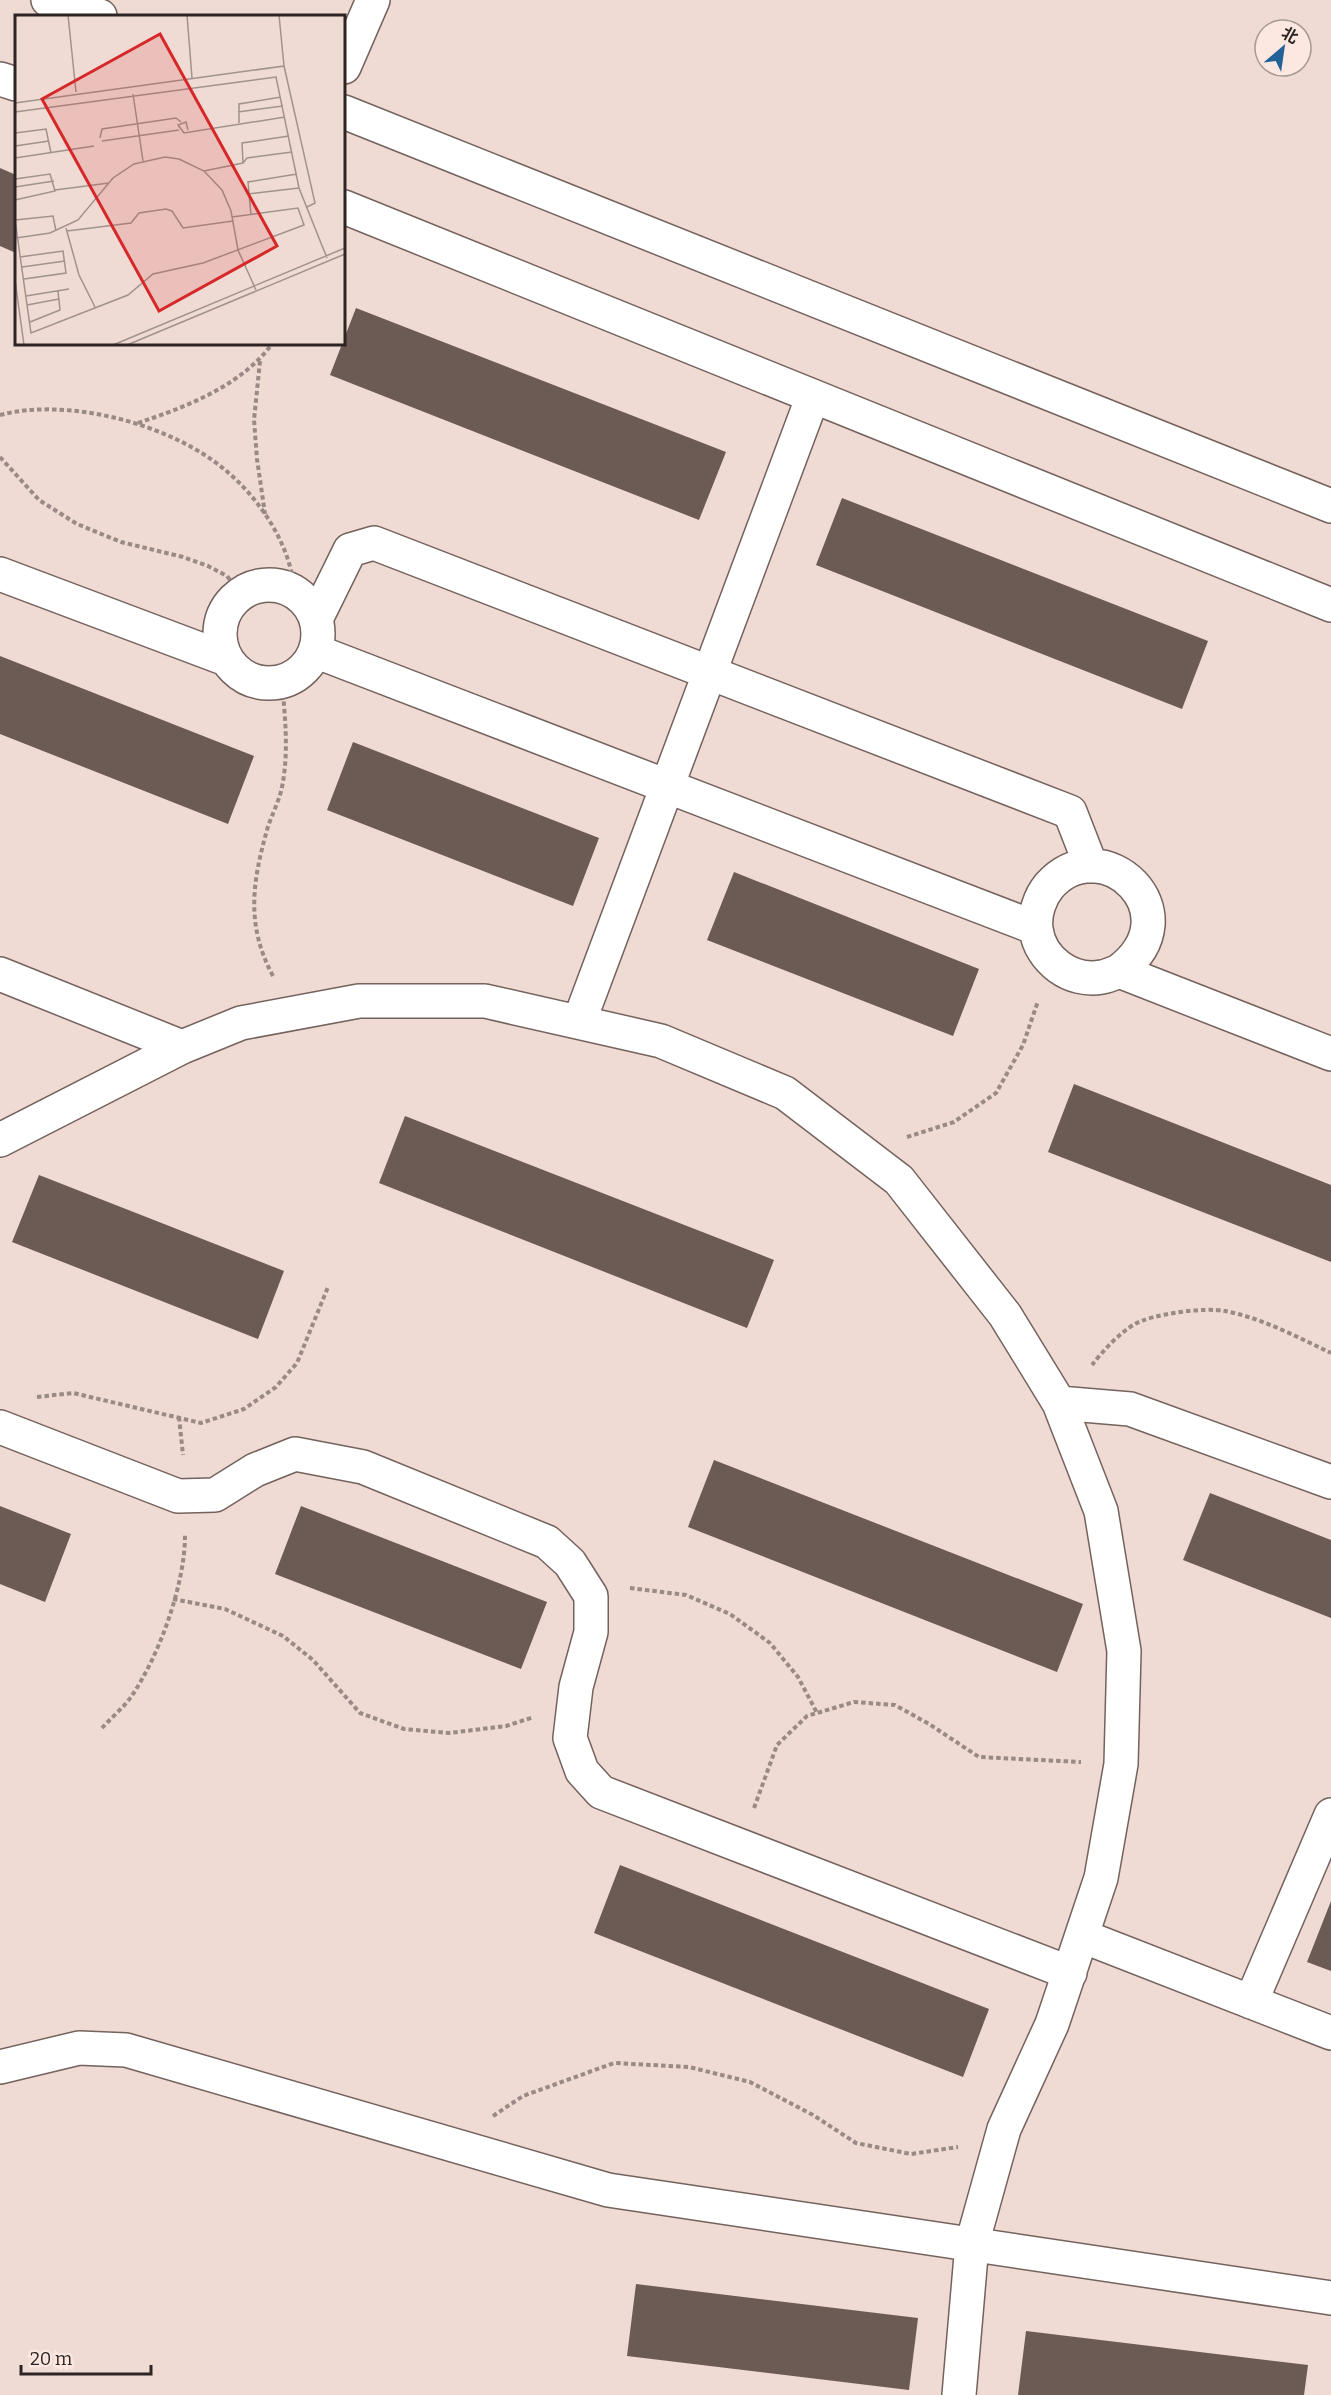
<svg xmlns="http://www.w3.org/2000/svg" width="1331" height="2395" viewBox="0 0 1331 2395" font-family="Bitter,'Noto Sans SC',serif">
<rect width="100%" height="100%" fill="#efdad4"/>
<path fill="#6c5a55" d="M0 168 16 175V253L0 246Z
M356 308 726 452 699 520 330 375Z
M842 498 1208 641 1182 709 816 565Z
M0 656 254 756 228 824 0 734Z
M353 742 599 838 573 906 327 810Z
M734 872 979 969 953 1036 707 940Z
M1074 1084 1331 1185V1262L1048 1152Z
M405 1116 774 1260 747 1328 379 1183Z
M39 1175 284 1271 258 1339 12 1242Z
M714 1460 1083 1604 1057 1672 688 1527Z
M1210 1493 1331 1540V1618L1183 1560Z
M0 1506 71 1534 45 1602 0 1584Z
M301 1506 547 1602 521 1669 275 1574Z
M620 1865 989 2009 963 2077 594 1933Z
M1331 1901V1971L1307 1962Z
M636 2284 918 2318 909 2390 627 2356Z
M1026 2331 1308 2365 1304 2395H1018Z"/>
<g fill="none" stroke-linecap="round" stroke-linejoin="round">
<defs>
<path id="minor" d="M48 0 100 16
M344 67 373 0
M0 79 16 84
M344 112 1331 506
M344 207 1331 605
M0 574 226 659
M220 634a49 49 0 1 1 98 0a49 49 0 1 1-98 0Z
M316 619 350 550 374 543 1070 812 1091 866
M315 651 1036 928
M1119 971C1196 913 1102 826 1049 886 1040 897 1034 914 1036 929 1040 960 1071 983 1102 977 1108 976 1114 973 1119 971L1331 1054
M0 974 182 1047
M579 1022 813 396
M0 1140 182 1047 241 1023 359 1001H485L661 1041 785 1093 899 1180 1005 1315 1059 1403 1101 1511 1124 1651 1121 1764 1101 1878 1052 2024 1004 2129 972 2244 959 2395
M1059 1403 1130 1409 1331 1482
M0 1427 178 1496 215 1495 255 1470 295 1454 363 1467 547 1542 570 1563 591 1596V1632L576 1687 570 1738 582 1771 601 1792 1070 1973
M1082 1936 1331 2033
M1251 2002 1331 1815
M0 2067 79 2048 126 2050 608 2190 1331 2298"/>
</defs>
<use href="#minor" stroke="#74625d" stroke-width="36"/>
<path stroke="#998a86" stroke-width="4" stroke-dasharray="4.5 3" stroke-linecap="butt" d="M260 361 254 420 257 459 265 514
M0 415C68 397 170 424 224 469 255 494 284 535 292 575
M138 423C186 407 241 386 272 344
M0 457 39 500 77 524 121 542 183 557 208 566 227 576 241 594
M273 976C246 926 252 883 267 830 271 816 279 802 282 787 289 752 285 717 282 682
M907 1137 954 1122 996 1093 1023 1045 1038 1001
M1092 1365C1102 1352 1120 1332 1135 1324 1152 1314 1204 1307 1225 1311 1262 1318 1297 1337 1331 1353
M37 1397 73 1393 201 1423 244 1409 276 1387 297 1363 328 1287
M179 1417 183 1455
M630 1588 686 1595 730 1614 770 1643 798 1677 817 1713
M173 1599 225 1609 283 1636 313 1660 360 1713 404 1729 449 1733 506 1726 534 1717
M102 1728C111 1718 123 1708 131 1697 159 1656 185 1585 185 1535
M754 1808 777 1745 807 1716 854 1702 895 1705 929 1724 979 1757 1081 1762
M493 2116 523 2096 614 2063 689 2067 750 2082 813 2115 856 2143 911 2154 958 2147"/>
<use href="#minor" stroke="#fff" stroke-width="33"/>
</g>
<g transform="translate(15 15)">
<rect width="330" height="330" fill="#efdad4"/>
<path fill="none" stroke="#a1928d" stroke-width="1.5" d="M53 0 61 77M172 0 177 63M269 51 300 188 292 192M118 79 128 146M0 88 269 51 264 0M0 97 261 62 284 173 312 243M223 97 268 91M224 108V89L266 82M173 115 171 107 163 110 169 118 270 102M0 118 31 114 36 138M85 123 87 114 161 103 166 107M87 126 164 115M0 131 34 126M0 143 79 131M228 148 227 128 274 121M189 156 228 148 232 143 277 137M0 164 35 159 40 176 0 185M0 172 39 166M40 175 94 168M233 179 284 173M236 200 233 167 282 159M0 205 16 318 113 280 138 259 188 248 289 210 283 193 217 202M0 205 38 201 41 216M51 213 64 260 80 292M52 216 116 208 124 198 151 194 157 196 168 213 218 206M1 223 35 218 63 205 98 163 119 149 150 142 164 144 189 156 207 175 216 196 223 235 241 275M5 242 48 236 51 258 9 264M7 252 50 246M0 265 9 330M11 281 54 274M12 290 44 284M15 307 45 295 43 276M98 330 330 233M112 330 330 239"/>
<path fill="#d62828" fill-opacity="0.15" stroke="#d62828" stroke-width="3" d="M145 19 262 231 144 296 27 84Z"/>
<rect width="330" height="330" fill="none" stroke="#2d2523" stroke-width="3"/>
</g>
<g transform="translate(1283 48) rotate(29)"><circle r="28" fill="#fce8e1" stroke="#a99a95" stroke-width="1.5"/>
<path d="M0-4.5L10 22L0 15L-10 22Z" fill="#226298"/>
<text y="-9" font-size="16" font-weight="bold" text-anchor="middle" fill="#2d2523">北</text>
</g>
<path d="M21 2365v9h130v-9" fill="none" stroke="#2d2523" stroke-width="3"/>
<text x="30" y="2365" font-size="18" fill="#2d2523" stroke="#fce8e1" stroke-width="4.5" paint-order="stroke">20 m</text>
</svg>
